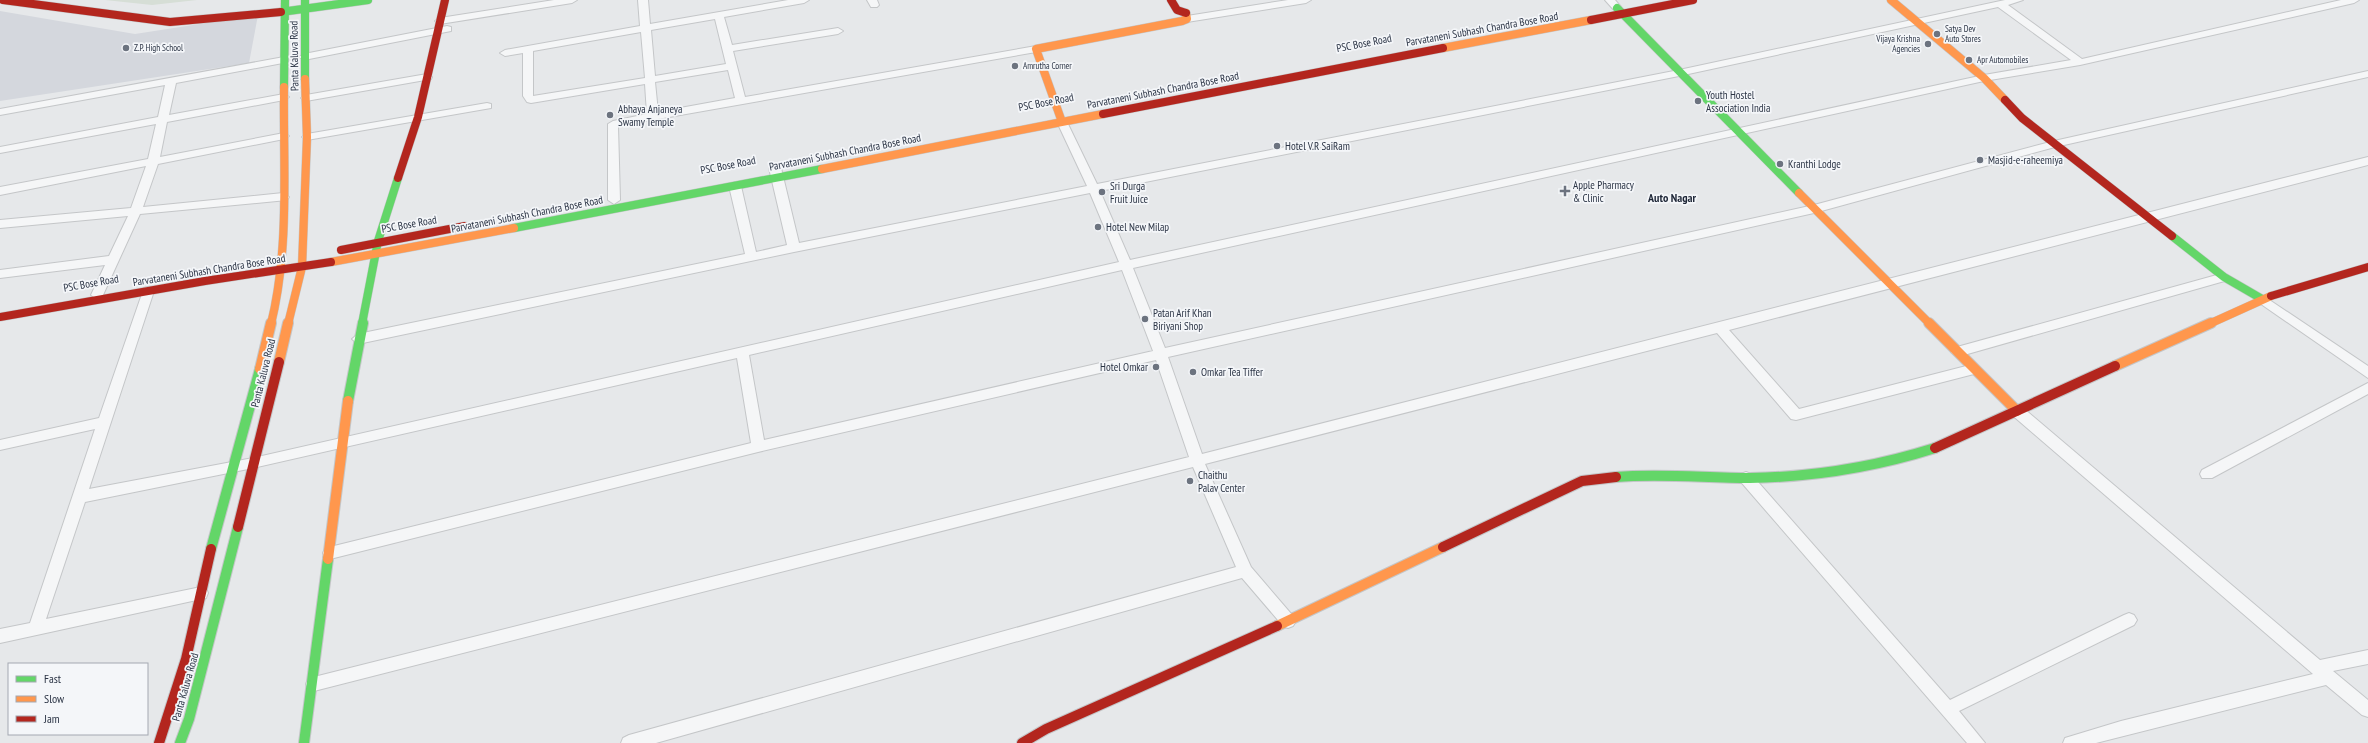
<svg xmlns="http://www.w3.org/2000/svg" width="2368" height="743" viewBox="0 0 2368 743" font-family="'PT Sans Narrow',sans-serif">
<rect width="100%" height="100%" fill="#e6e8ea"/>
<path fill="#d4d7dd" d="M0 11 135 34 258 15 249 63 0 101Z"/>
<path fill="#d6ded6" d="M105 0H197L152 5Z"/>
<g fill="none" stroke-linecap="round" stroke-linejoin="round">
<defs>
<path id="street" d="M554 0H577L572 3 440 24 435 21 440 18Z
M638 0H648L650 24 788 0H809L804 3 724 17 732 45 838 28 843 31 838 34 733 51 745 97 1036 46 1041 49 1036 52 618 126 620 200 614 204 608 200V124L613 121 647 114 645 84 531 103 527 102 523 96V53L505 56 500 53 505 50 640 26ZM715 19 726 64 655 76 651 30ZM641 32 645 78 533 96V51ZM728 70 735 98 658 112 655 82Z
M867 0H877L879 5 877 7H871Z
M1288 0H1311L1306 3 1187 22 1182 19 1187 16Z
M1605 0H1615L1621 7 1616 10 1613 9Z
M2005 0H2023L2008 5 2082 59 2341 0H2359L2354 3 2080 65 1984 81 1133 268 1165 348 1814 205 2054 141 2368 71V77L2055 147 1814 213 1168 357 1202 454 2280 179 2368 157V165L1729 330 1799 409 1974 364 1980 369 1974 374 1796 420 1791 419 1717 333 1205 464 1251 567 1293 616 1296 621 1293 626 1288 628 1283 626 1242 578 656 743H621L623 738 629 735 1236 567 1193 467 314 691 308 689 306 684 308 679 314 677 1189 457 1156 360 758 452 330 559 325 557 323 553 325 549 330 547 751 443 737 358 253 468 85 502 46 619 201 587 206 588 208 593 206 598 0 643V629L30 623 95 429 0 450V440L99 418 144 288 148 287 154 291 89 489 253 458 1119 262 1090 193 794 252 358 344 352 339 358 334 745 254 729 186 735 182 741 186 756 252 787 245 769 168 775 164 781 168 799 243 1087 186 1057 122 1062 119 1067 122 1097 184 1679 70ZM1998 7 2071 60 1984 75 1130 260 1100 191 1679 76ZM1122 270 1153 351 764 440 749 355Z
M447 26 451 27V31L304 60 299 57 304 54Z
M284 57 288 58V62L176 83 169 115 284 94 289 97 284 100 167 122 160 157 284 133 289 136 284 139 158 164 143 207 283 193 289 197 287 200 140 214 103 295 97 299 91 295 105 265 0 278V270L109 256 128 216 0 228V220L131 208 146 166 0 195V187L148 159 156 124 0 153V147L158 117 165 85 0 115V109Z
M427 74 432 77 431 79 306 101 301 98 306 95Z
M487 103 491 104V108L307 140 302 137 307 134Z
M2224 273 2230 277 2228 280 1957 357 1951 352 1957 347Z
M2262 295 2368 366V378L2258 302 2256 299 2258 296Z
M2368 383V394L2212 478H2202L2200 474 2202 470Z
M2017 406 2022 407 2320 660 2368 650V664L2333 671 2368 700V717L2362 715 2326 685 2096 743H2063L2065 738 2121 721 2313 674 2012 415 2010 411 2012 407Z
M1746 472 1751 474 1950 700 2124 615 2129 613 2134 615 2137 620 2134 625 1959 711 1985 743H1967L1741 482 1739 478 1741 474Z"/>
<path id="fast-far1" d="M305 0V79
M1617 8 1799 193
M281 12 368 0
M284 87 285 0
M514 228 822 169
M2172 236 2224 277 2262 299
M362 324 378 241 398 178"/>
<path id="fast" d="M348 401 363 323
M1616 477C1660 473 1705 478 1750 478 1813 477 1875 467 1935 448
M211 549 260 369
M180 743 189 719 238 527
M304 743 328 559"/>
<path id="slow-far1" d="M1891 0 1984 78 2005 100
M1443 48 1591 20
M1062 122 1036 49 1182 21 1187 19 1186 13
M822 169 1103 114
M1799 193 1930 324
M331 262 514 228
M271 324C290 247 283 165 284 87
M288 324 302 267 307 137 305 79
M2209 324 2271 296"/>
<path id="slow" d="M1929 323 2017 411
M279 362 288 323
M2115 366 2211 323
M260 369 271 323
M328 559 348 401
M1277 626 1443 547"/>
<path id="jam-far1" d="M3 0 170 22 281 12
M1171 0 1177 10 1186 13
M1591 20 1693 0
M2005 100 2022 118 2172 236
M1103 114 1443 48
M398 178 418 117 445 0
M341 250 465 226
M2271 296 2368 267
M0 317 205 281 331 262"/>
<path id="jam" d="M1935 448 2115 366
M238 527 279 362
M1443 547 1582 481 1616 477
M159 743 186 659 211 549
M1022 743 1046 729 1277 626"/>
</defs>
<use href="#street" stroke="#c4c6c8" stroke-width="2"/>
<use href="#fast-far1" stroke="#c4c6c8" stroke-width="9"/>
<use href="#fast" stroke="#c4c6c8" stroke-width="12"/>
<use href="#slow-far1" stroke="#c4c6c8" stroke-width="9"/>
<use href="#slow" stroke="#c4c6c8" stroke-width="12"/>
<use href="#jam-far1" stroke="#c4c6c8" stroke-width="9"/>
<use href="#jam" stroke="#c4c6c8" stroke-width="12"/>
<use href="#street" fill="#f5f6f7" fill-rule="evenodd"/>
<use href="#fast-far1" stroke="#63d668" stroke-width="8"/>
<use href="#fast" stroke="#63d668" stroke-width="10"/>
<use href="#slow-far1" stroke="#ff974d" stroke-width="8"/>
<use href="#slow" stroke="#ff974d" stroke-width="10"/>
<use href="#jam-far1" stroke="#b3261e" stroke-width="8"/>
<use href="#jam" stroke="#b3261e" stroke-width="10"/>
</g>
<g fill="#6c737f" stroke="#f4f6f9" stroke-width="1.5">
<circle cx="1937" cy="34" r="4"/>
<circle cx="1928" cy="44" r="4"/>
<circle cx="126" cy="48" r="4"/>
<circle cx="1969" cy="60" r="4"/>
<circle cx="1015" cy="66" r="4"/>
<circle cx="1698" cy="101" r="4"/>
<circle cx="610" cy="115" r="4"/>
<circle cx="1277" cy="146" r="4"/>
<circle cx="1980" cy="160" r="4"/>
<circle cx="1780" cy="164" r="4"/>
<path d="M1563 185h4v4h4v4h-4v4h-4v-4h-4v-4h4z"/>
<circle cx="1102" cy="192" r="4"/>
<circle cx="1098" cy="227" r="4"/>
<circle cx="1145" cy="319" r="4"/>
<circle cx="1156" cy="367" r="4"/>
<circle cx="1193" cy="372" r="4"/>
<circle cx="1190" cy="481" r="4"/>
</g>
<g text-anchor="middle" stroke-width="3.5" stroke-linejoin="round" paint-order="stroke">
<g font-size="9" fill="#2b3445" stroke="#f4f6f9" text-anchor="start">
<text x="1945" y="32">Satya Dev<tspan x="1945" dy="10">Auto Stores</tspan></text>
<text x="1920" y="42" text-anchor="end">Vijaya Krishna<tspan x="1920" dy="10">Agencies</tspan></text>
<text x="134" y="51">Z.P. High School</text>
<text x="1977" y="63">Apr Automobiles</text>
<text x="1023" y="69">Amrutha Corner</text>
</g>
<g font-size="11" fill="#2b3445" stroke="#f4f6f9">
<text transform="translate(1482 29) rotate(-10)" y="4">Parvataneni Subhash Chandra Bose Road</text>
<text transform="translate(1364 43) rotate(-11)" y="4">PSC Bose Road</text>
<text transform="translate(294 56) rotate(-91)" y="4">Panta Kaluva Road</text>
<text transform="translate(1163 90) rotate(-11)" y="4">Parvataneni Subhash Chandra Bose Road</text>
<text transform="translate(1046 102) rotate(-11)" y="4">PSC Bose Road</text>
<text transform="translate(845 152) rotate(-11)" y="4">Parvataneni Subhash Chandra Bose Road</text>
<text transform="translate(728 165) rotate(-11)" y="4">PSC Bose Road</text>
<text transform="translate(527 214) rotate(-11)" y="4">Parvataneni Subhash Chandra Bose Road</text>
<text transform="translate(409 224) rotate(-10)" y="4">PSC Bose Road</text>
<text transform="translate(209 270) rotate(-9)" y="4">Parvataneni Subhash Chandra Bose Road</text>
<text transform="translate(91 283) rotate(-10)" y="4">PSC Bose Road</text>
<text transform="translate(263 373) rotate(-76)" y="4">Panta Kaluva Road</text>
<text transform="translate(185 687) rotate(-74)" y="4">Panta Kaluva Road</text>
</g>
<g font-size="11" fill="#2b3445" stroke="#f4f6f9" text-anchor="start">
<text x="1706" y="99">Youth Hostel<tspan x="1706" dy="13">Association India</tspan></text>
<text x="618" y="113">Abhaya Anjaneya<tspan x="618" dy="13">Swamy Temple</tspan></text>
<text x="1285" y="150">Hotel V.R SaiRam</text>
<text x="1988" y="164">Masjid-e-raheemiya</text>
<text x="1788" y="168">Kranthi Lodge</text>
<text x="1573" y="189">Apple Pharmacy<tspan x="1573" dy="13">&amp; Clinic</tspan></text>
<text x="1110" y="190">Sri Durga<tspan x="1110" dy="13">Fruit Juice</tspan></text>
<text x="1106" y="231">Hotel New Milap</text>
<text x="1153" y="317">Patan Arif Khan<tspan x="1153" dy="13">Biriyani Shop</tspan></text>
<text x="1148" y="371" text-anchor="end">Hotel Omkar</text>
<text x="1201" y="376">Omkar Tea Tiffer</text>
<text x="1198" y="479">Chaithu<tspan x="1198" dy="13">Palav Center</tspan></text>
</g>
<g font-size="12" font-weight="bold" fill="#1d2536" stroke="#f4f6f9">
<text x="1672" y="202">Auto Nagar</text>
</g>
</g>
<rect x="8" y="663" width="140" height="72" fill="#f4f6f9" stroke="#a4a8b1"/>
<rect x="16" y="676" width="20" height="6" fill="#63d668" stroke="#a4a8b1"/>
<text x="44" y="683" font-size="12" fill="#2b3445">Fast</text>
<rect x="16" y="696" width="20" height="6" fill="#ff974d" stroke="#a4a8b1"/>
<text x="44" y="703" font-size="12" fill="#2b3445">Slow</text>
<rect x="16" y="716" width="20" height="6" fill="#b3261e" stroke="#a4a8b1"/>
<text x="44" y="723" font-size="12" fill="#2b3445">Jam</text>
</svg>
